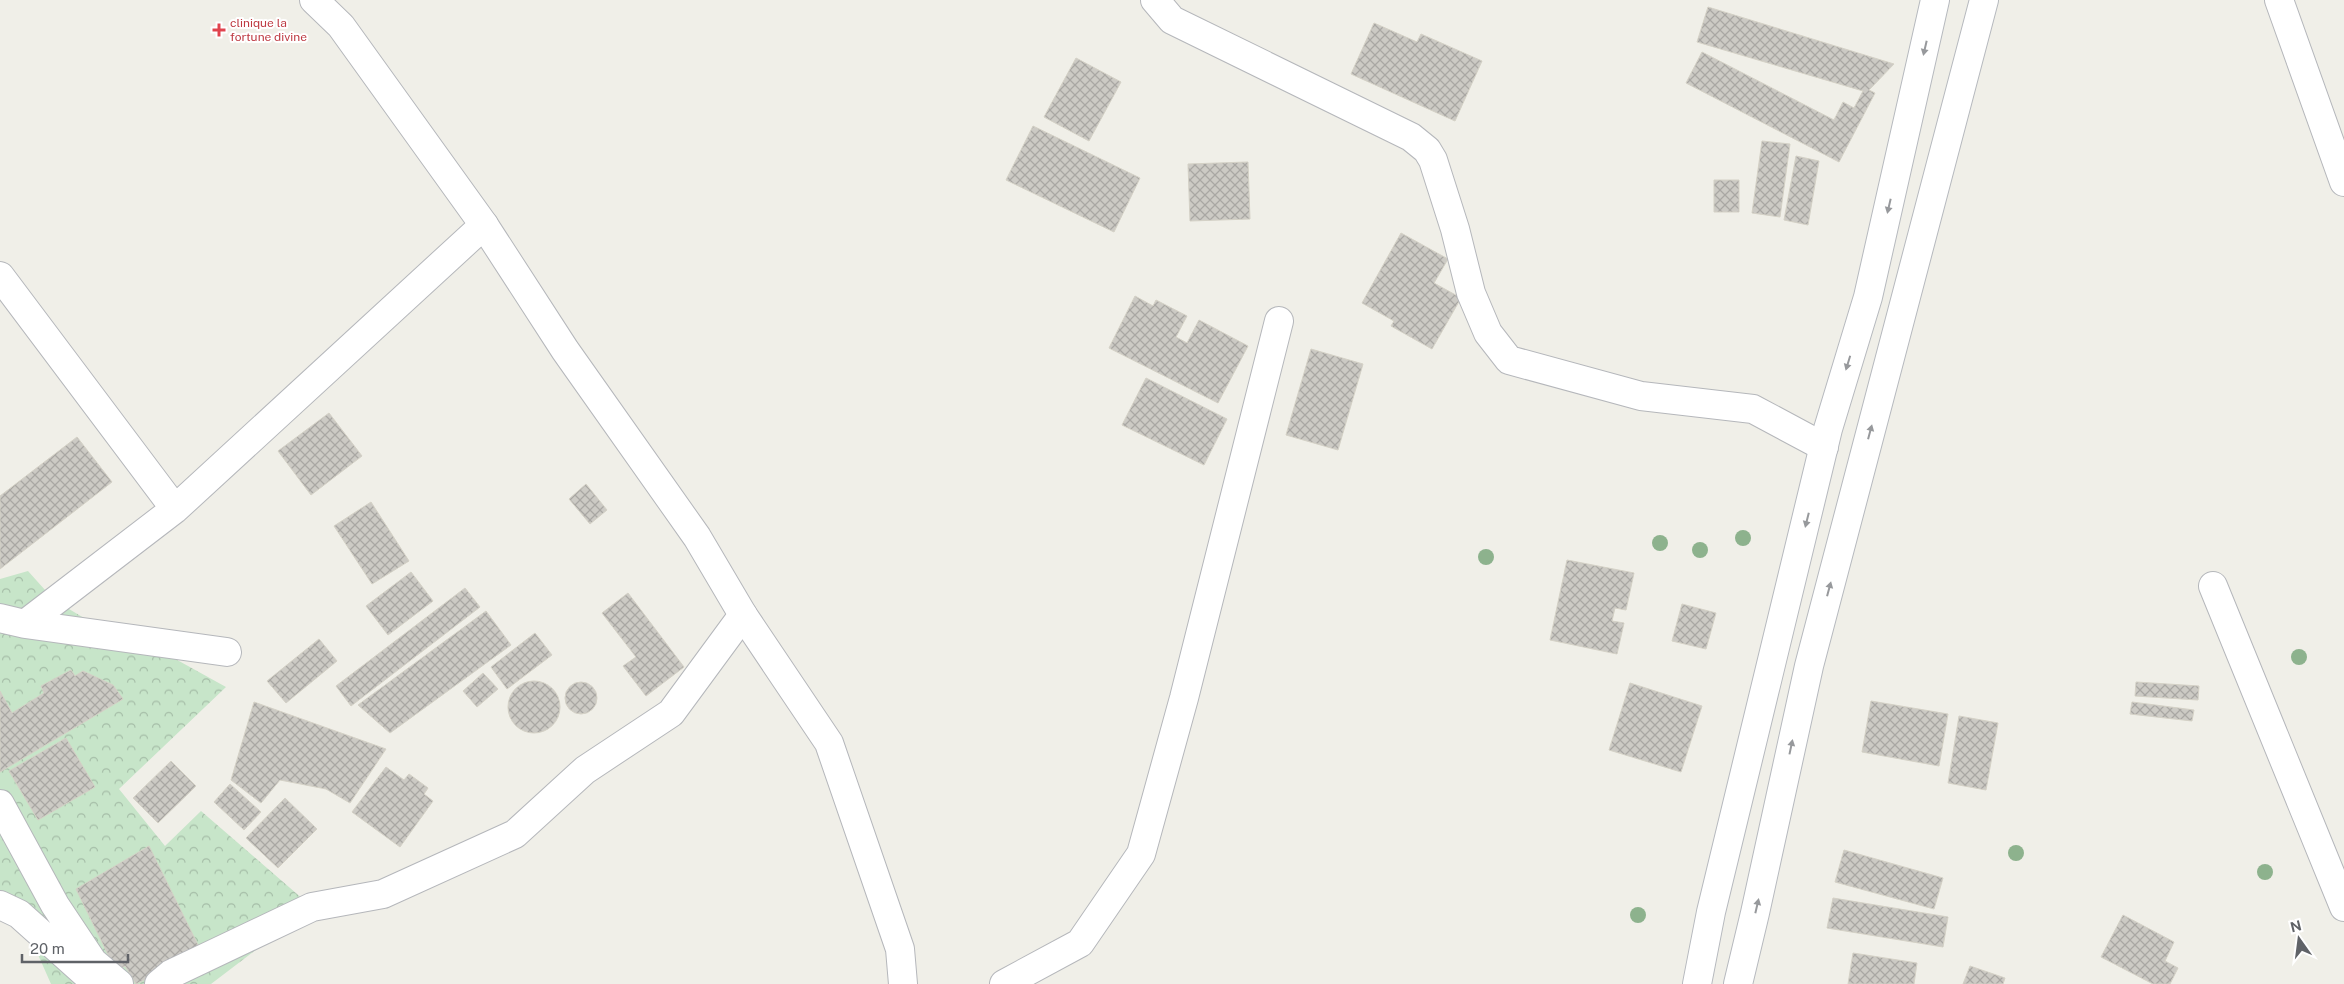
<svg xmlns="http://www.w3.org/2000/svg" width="2344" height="984" viewBox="0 0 2344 984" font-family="'Public Sans',sans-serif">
<defs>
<pattern id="forest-crowns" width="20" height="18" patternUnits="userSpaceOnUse" patternTransform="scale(1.25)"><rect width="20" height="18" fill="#c7e5c9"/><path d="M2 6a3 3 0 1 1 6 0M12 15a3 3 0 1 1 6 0" fill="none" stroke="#a5bda7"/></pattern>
<pattern id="building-cross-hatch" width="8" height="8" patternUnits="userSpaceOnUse" patternTransform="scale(1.25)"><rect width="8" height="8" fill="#cccac4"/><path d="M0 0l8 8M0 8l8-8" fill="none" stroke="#a9a7a3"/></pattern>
</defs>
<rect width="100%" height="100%" fill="#f0efe8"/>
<path fill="url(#forest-crowns)" d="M28 571 54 600 89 621 141 640 226 687 119 789 165 846 201 811 312 907 211 984H51L20 914 0 905V579Z"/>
<path fill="url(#building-cross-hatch)" stroke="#d4d1c6" d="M1708 7 1894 64 1869 90 1875 93 1839 162 1686 83 1702 52 1834 120 1843 102 1854 108 1863 91 1697 42Z
M1374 23 1417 42 1421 34 1482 61 1455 121 1351 74Z
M1076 58 1121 82 1089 141 1044 117Z
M1033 126 1140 178 1114 232 1006 180Z
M1762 141 1790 144 1780 217 1752 213Z
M1796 156 1819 161 1808 225 1784 220Z
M1248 162 1250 219 1190 221 1188 164Z
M1714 180H1739V212H1714Z
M1401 233 1448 259 1434 283 1461 298 1432 349 1391 326 1394 321 1362 303Z
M1135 296 1153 306 1156 300 1187 316 1176 337 1187 343 1199 320 1248 346 1218 403 1109 348Z
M1311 349 1363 364 1338 450 1286 435Z
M1146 378 1227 419 1204 465 1122 425Z
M329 413 362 456 311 495 278 451Z
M77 437 112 482 0 569V496Z
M586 484 607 510 590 524 569 499Z
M371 502 409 561 372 584 334 526Z
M1567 560 1634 573 1626 610 1615 608 1612 621 1624 623 1617 654 1550 640Z
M411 572 433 601 388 635 366 606Z
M465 588 480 607 351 706 336 686Z
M628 593 684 667 646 696 623 666 636 657 602 613Z
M1682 604 1716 613 1706 649 1672 641Z
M486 611 511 645 390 733 358 705Z
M535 633 552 655 507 689 491 667Z
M319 639 337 661 286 703 267 681Z
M71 670 75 676 83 671 113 685 123 699 0 772V691L12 713 44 693 41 686Z
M483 673 498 689 477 707 463 691Z
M508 707a26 26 0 1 1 52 0a26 26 0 1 1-52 0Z
M565 698a16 16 0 1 1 32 0a16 16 0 1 1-32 0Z
M2136 682 2199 686 2198 700 2135 696Z
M1630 683 1702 706 1681 772 1609 750Z
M1871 701 1948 714 1939 766 1862 752Z
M254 702 386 749 350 803 326 789 280 780 261 803 231 780Z
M2132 702 2194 710 2192 721 2130 714Z
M1959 716 1998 723 1986 790 1948 783Z
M66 738 95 787 38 820 9 771Z
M171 761 196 786 158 823 133 798Z
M386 767 404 780 409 774 428 788 424 794 433 801 400 847 352 812Z
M230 784 261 812 244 830 214 802Z
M285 798 317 829 278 868 246 838Z
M149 846 201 951 136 984 125 966 116 971 76 889Z
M1844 850 1943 878 1934 909 1835 882Z
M1833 898 1948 917 1943 947 1827 928Z
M2123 915 2174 942 2165 961 2178 968 2170 984H2153L2101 957Z
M1853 953 1917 963 1914 984H1848Z
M1970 966 2005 978 2003 984H1963Z"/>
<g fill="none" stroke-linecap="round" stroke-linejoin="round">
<defs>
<path id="minor" d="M1155 0 1172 20 1411 137 1427 150 1433 160 1455 229 1471 293 1488 333 1509 360 1641 396 1753 409 1824 447
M2279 0 2344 182
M0 276 175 509
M2213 586 2344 907
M0 618 25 624 175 509 484 225
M25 624 227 652
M0 804 55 905 93 962 119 984
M0 905 19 914 96 983
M159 984 171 974 312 907 383 894 515 834 585 770 671 713 743 615
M1004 984 1080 943 1141 854 1184 698 1279 321"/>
<path id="tertiary" d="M314 0 341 26 484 225 565 350 697 537 743 615 829 743 900 949 903 984"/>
<path id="secondary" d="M1697 984 1711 912 1828 429 1868 297 1935 0
M1738 984 1755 913 1809 666 1984 0"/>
</defs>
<use href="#minor" stroke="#b5b7bb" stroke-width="30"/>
<use href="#tertiary" stroke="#b5b7bb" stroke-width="30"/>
<use href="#secondary" stroke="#b6b9be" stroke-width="30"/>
<use href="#minor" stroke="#fff" stroke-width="28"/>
<use href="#tertiary" stroke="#fff" stroke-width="28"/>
<use href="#secondary" stroke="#fff" stroke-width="28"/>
</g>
<g fill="#8db28d">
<circle cx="1743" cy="538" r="8"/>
<circle cx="1660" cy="543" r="8"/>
<circle cx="1700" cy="550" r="8"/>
<circle cx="1486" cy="557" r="8"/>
<circle cx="2299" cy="657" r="8"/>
<circle cx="2016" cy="853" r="8"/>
<circle cx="2265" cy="872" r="8"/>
<circle cx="1638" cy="915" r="8"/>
</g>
<defs><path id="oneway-solid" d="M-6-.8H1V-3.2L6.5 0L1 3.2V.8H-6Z" transform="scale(1.25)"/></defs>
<g fill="#97999c">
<use href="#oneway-solid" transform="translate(1925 48) rotate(103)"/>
<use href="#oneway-solid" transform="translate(1889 206) rotate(103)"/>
<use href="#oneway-solid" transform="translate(1848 363) rotate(107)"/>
<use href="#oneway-solid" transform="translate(1870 432) rotate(-75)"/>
<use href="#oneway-solid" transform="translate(1807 520) rotate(104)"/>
<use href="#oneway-solid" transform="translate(1829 589) rotate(-75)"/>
<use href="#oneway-solid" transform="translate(1791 747) rotate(-78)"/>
<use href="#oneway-solid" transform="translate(1757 906) rotate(-77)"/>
</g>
<path fill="#e0444e" stroke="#fff" stroke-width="2" d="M216.5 22.5h5v5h5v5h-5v5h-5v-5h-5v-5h5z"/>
<g text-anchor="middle" stroke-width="4" stroke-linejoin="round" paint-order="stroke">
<g font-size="12" fill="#be3a42" stroke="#fff" text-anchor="start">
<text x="230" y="27">clinique la<tspan x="230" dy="14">fortune divine</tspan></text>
</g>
</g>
<g transform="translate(2299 939) rotate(346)" stroke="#ffffff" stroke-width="4" paint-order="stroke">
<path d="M0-4L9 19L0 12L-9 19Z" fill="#5f6267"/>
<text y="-8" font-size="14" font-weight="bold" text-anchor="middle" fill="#5f6267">N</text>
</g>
<path d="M22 954v8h106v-8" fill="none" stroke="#5f6267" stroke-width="2.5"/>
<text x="30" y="954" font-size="15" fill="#5f6267" stroke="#ffffff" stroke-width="4" paint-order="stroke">20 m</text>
</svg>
